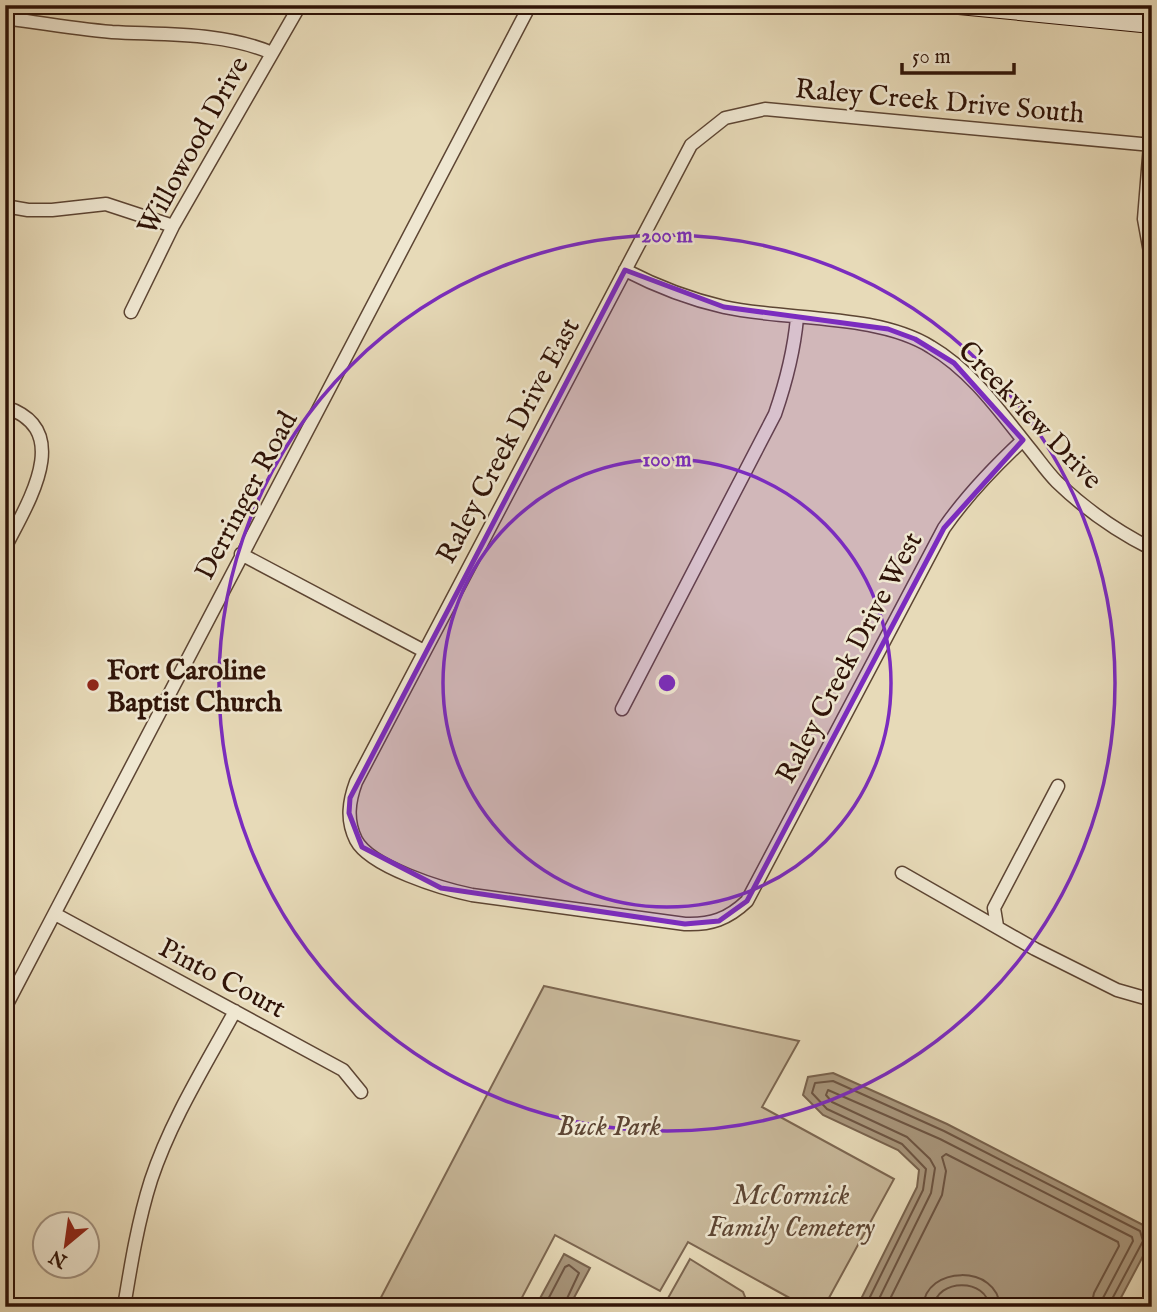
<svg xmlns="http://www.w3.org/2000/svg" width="1157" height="1312" viewBox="0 0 1157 1312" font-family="'IM FELL English',serif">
<rect width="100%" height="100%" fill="#e7dab8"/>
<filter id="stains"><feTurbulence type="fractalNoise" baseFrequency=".00286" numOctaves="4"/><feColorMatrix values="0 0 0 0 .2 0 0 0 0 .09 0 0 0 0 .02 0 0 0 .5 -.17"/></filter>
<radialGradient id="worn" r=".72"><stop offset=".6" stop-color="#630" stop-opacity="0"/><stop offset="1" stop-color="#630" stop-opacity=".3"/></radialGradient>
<path fill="#c8b89a" stroke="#7c6650" stroke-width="2" d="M544 986 799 1041 762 1107 894 1179 824 1307H806L688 1242 660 1291 555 1235 517 1307H376Z
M690 1259 743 1292 749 1307H663Z"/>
<path fill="#a8967c" stroke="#78624d" stroke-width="2" d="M833 1073 947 1124 1147 1227 1150 1243 1116 1307H990L963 1302 936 1307H857L917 1187 919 1170 898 1150 823 1115 803 1095 808 1077Z
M564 1254 590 1268 569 1307H542L537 1304Z"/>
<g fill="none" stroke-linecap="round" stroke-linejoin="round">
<path stroke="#6c5442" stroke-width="2" d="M544 1307 565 1267 569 1265 579 1273 563 1307
M865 1307 923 1190 926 1169 902 1144 827 1109 812 1093 815 1083 833 1081 944 1131 1140 1231 1143 1241 1111 1301V1307
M875 1307 931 1193 935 1168 930 1159 907 1137 832 1102 826 1095 828 1090 940 1139 1132 1237 1133 1241 1103 1298 1102 1307
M886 1307 942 1195 946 1171 942 1157 946 1154 1118 1242 1119 1246 1094 1293 1091 1307
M923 1307C925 1265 998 1264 1000 1307
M934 1307C936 1278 988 1278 989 1307"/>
<defs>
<path id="street" d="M5 18C41 23 76 29 112 32 165 35 223 32 272 53
M1150 145 1144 219 1152 263
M5 206 28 210H52L106 204 173 226
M625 270C656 286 689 299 724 307 787 321 876 313 931 347 972 371 1001 413 1030 449 1039 460 1047 472 1057 482 1086 510 1116 531 1152 549
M131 312 173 226 300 5
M5 407C77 430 25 507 5 548
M1023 440C994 467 967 495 944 528L747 901C728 919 711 925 685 924L472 895C443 889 370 867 356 840 346 820 349 801 356 782L691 145 725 118 765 109 1152 145
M241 554 424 651
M622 709 775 414C786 382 794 351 797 318
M902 873 1035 949 1117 990 1152 1000
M55 914 343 1070 361 1092
M997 926 994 908 1058 786
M5 1008 530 5
M124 1307C131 1264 138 1221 151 1180 171 1120 205 1066 235 1011"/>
<path id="secondary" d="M959 5 1152 24"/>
</defs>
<use href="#street" stroke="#5d4533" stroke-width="15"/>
<use href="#secondary" stroke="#2f1307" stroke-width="20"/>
<use href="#street" stroke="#efe7d1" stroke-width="12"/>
<use href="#secondary" stroke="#efe7d1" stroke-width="18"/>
</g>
<path fill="#7b2cbf" fill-opacity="0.2" stroke="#7b2cbf" stroke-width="5" stroke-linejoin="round" d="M625 270 724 307 888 329 915 339 954 363 1023 440 944 528 747 901 719 921 685 924 441 888 362 847 349 813 350 798Z"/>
<g fill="none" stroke="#7b2cbf" stroke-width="3.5">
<circle cx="667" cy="683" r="224"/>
<circle cx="667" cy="683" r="448"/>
</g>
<circle fill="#8f2418" stroke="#efe7d1" stroke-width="2.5" cx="93" cy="685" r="7"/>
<g text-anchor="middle" stroke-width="5" stroke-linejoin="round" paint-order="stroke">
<g font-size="28" fill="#2f1307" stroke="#efe7d1">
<text transform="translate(940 100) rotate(5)" y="10">Raley Creek Drive South</text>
<text transform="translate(192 145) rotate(-61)" y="10">Willowood Drive</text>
<text transform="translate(1031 414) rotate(46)" y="10">Creekview Drive</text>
<text transform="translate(507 440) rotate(-62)" y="10">Raley Creek Drive East</text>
<text transform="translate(245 495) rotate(-62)" y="10">Derringer Road</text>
<text transform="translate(848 657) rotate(-62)" y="10">Raley Creek Drive West</text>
<text transform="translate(223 977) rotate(28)" y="10">Pinto Court</text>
</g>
<g font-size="28" font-weight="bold" fill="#2f1307" stroke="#efe7d1" text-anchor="start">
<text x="107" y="679">Fort Caroline<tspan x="107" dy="32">Baptist Church</tspan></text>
</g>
<g font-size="28" font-style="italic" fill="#5d4533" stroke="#efe7d1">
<text x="609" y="1135">Buck Park</text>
<text x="791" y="1204">McCormick<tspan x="791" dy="32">Family Cemetery</tspan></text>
</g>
</g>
<circle cx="667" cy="683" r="10" fill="#7b2cbf" stroke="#efe7d1" stroke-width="3.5"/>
<g font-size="21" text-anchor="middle" font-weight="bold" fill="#7b2cbf" stroke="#efe7d1" stroke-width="5" stroke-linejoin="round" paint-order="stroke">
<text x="667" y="242">200 m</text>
<text x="667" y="466">100 m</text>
</g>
<rect width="1157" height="1312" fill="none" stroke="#e7dab8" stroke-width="28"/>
<rect x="7" y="7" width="1143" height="1298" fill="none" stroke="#2f1307" stroke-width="3.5"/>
<rect x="14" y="14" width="1129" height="1284" fill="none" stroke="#2f1307" stroke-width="2"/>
<g transform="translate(66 1245) rotate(209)"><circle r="33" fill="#efe7d1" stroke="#a29280" stroke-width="2"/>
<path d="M0-5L12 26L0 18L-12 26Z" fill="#8f2418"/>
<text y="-10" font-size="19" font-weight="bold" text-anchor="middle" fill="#2f1307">N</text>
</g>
<path d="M902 63v10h112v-10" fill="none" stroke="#2f1307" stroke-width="3.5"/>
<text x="912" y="63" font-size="21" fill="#2f1307" stroke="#efe7d1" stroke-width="5" paint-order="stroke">50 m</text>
<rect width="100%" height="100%" filter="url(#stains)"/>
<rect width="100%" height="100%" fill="url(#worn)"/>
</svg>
